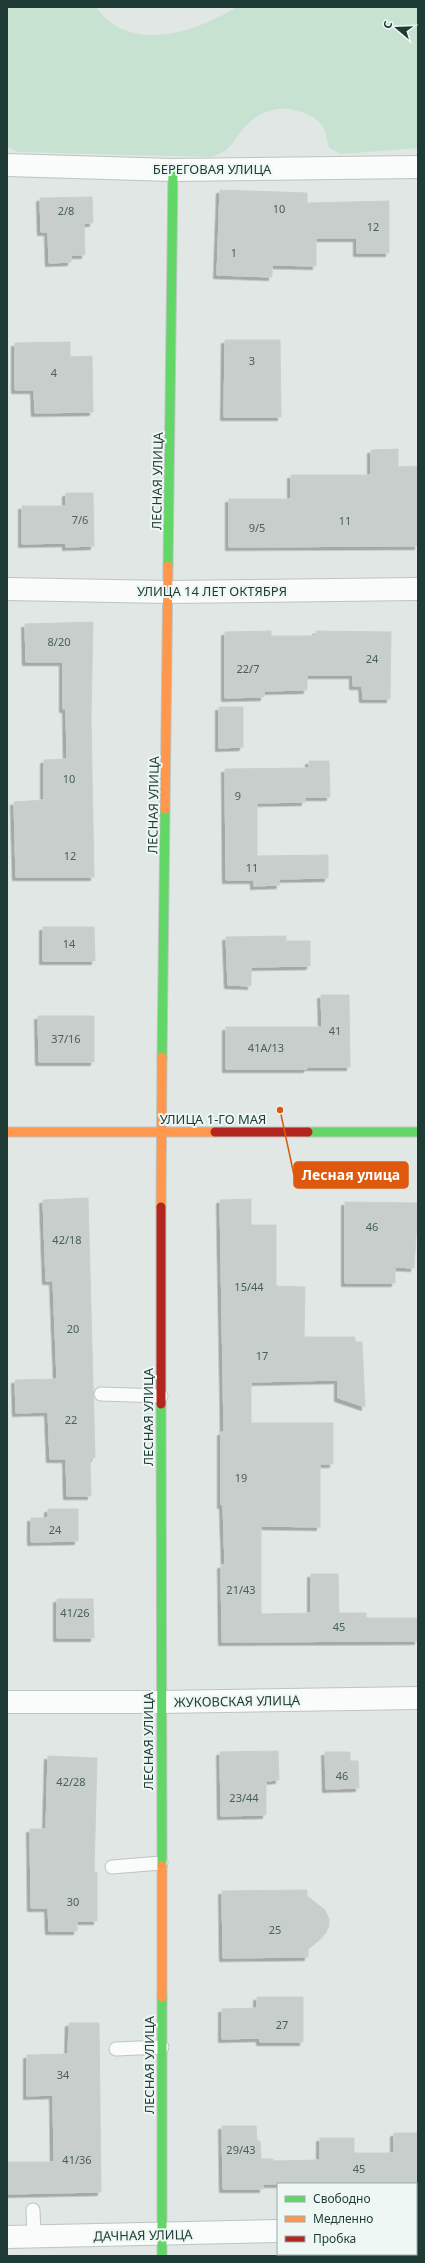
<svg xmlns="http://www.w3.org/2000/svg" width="425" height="2263" viewBox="0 0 425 2263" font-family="'Noto Sans',sans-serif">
<defs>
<filter id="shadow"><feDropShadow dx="-3.5" dy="3.5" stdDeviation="0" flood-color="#0004"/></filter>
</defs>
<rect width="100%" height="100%" fill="#e0e7e5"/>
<path fill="#c8e2d2" d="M7 7H96C130 55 196 32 237 7H418V148L341 154 329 148C325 128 324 122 304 113 280 103 255 111 240 133 234 140 230 149 221 153 218 155 213 156 209 157L18 152 7 147Z"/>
<path fill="#c7cecc" stroke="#c9d0ce" filter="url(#shadow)" d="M220 190 307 193V203L389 201V253H357V238H316V266L272 265V277L217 275Z
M92 197 93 223H84L85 255H71V262L49 263 48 232H41L40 198Z
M225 340H280L281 417H224Z
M70 342V357L92 356 93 412 35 413 34 390H15V343Z
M398 449V467L418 466V546L229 547V499H291V475H371V450Z
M66 493H93L94 546 66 547V543L22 544V506H66Z
M93 622 91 717 94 877H16L14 802 44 800V760L67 759 66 709H63V662H26L25 624Z
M271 631V636H316V631L391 632 390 699H363L362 686H353V675H307V690L264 691V697L225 698V632Z
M219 707H243V747L219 748Z
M309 761H329L330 797H305V802L257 803V856L328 855V878L279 879 280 885 254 886V880H226L225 769 309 768Z
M43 927H94L95 961H43Z
M286 936V941H310V966L251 967V986L228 985 226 937Z
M321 995H349L350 1067H307V1069H226V1027H322Z
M38 1016H94V1062H39Z
M88 1198 95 1458H90L91 1496H67L66 1459H50L48 1412 16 1413 15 1380 57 1379 53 1281H46L43 1200Z
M251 1199V1225H276V1286L305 1287 304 1337H355V1342H362L365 1407 338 1398V1380L251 1382V1423H333V1464H320V1527L261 1526V1614L311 1613V1574H338L339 1613H366V1618H418V1641L222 1642 221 1565H225L223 1505H221V1432H224L220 1200Z
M345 1202 418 1203 414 1268 395 1267V1283H345Z
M48 1509H78V1541L31 1542V1518H48Z
M57 1599H93L94 1638H57Z
M278 1751 279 1780 266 1781V1815L221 1816 220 1752Z
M325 1752H350V1761H358L359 1788 326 1789Z
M48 1756 97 1758 94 1872H97V1921H77V1931H49L48 1908H31L30 1829H46Z
M307 1890V1896L325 1910 329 1919V1926L325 1934 308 1948V1957L223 1958 222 1891Z
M257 1997H303V2042H260V2038L222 2039V2009L257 2008Z
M69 2023H99L101 2192 7 2194V2162H54L53 2095 27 2096V2055L68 2054Z
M222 2126H256L257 2141H260L261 2159H273V2161L320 2160V2138H354V2153H394V2133H418V2184H263V2189H223Z"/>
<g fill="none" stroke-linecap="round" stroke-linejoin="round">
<defs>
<path id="lane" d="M101 1394 161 1396
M112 1867 161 1863
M116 2049 162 2047
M33 2210 34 2237"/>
<path id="street" d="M7 165 173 170 418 167
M7 589 168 592 418 589
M7 1702H161L418 1698
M416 2228H418
M7 2237 278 2231"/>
<path id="fast" d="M168 566 173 170
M162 1057 165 809
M308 1132H418
M161 1404 162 1866
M162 1997V2256"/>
<path id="slow" d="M165 809 168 566
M7 1132H215
M161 1207 162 1057
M162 1866V1997"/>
<path id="jam" d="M215 1132H308
M161 1207V1404"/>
</defs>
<use href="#lane" stroke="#bdc4c2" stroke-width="15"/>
<use href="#street" stroke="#bdc4c2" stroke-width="24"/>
<use href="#fast" stroke="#bdc5c3" stroke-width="11"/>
<use href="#slow" stroke="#bdc5c3" stroke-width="11"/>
<use href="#jam" stroke="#bdc5c3" stroke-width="11"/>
<use href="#lane" stroke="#fafbfb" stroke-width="13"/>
<use href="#street" stroke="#fafbfb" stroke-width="22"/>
<use href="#fast" stroke="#63d668" stroke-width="9"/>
<use href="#slow" stroke="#ff974d" stroke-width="9"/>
<use href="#jam" stroke="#b3261e" stroke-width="9"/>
</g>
<g text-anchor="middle" stroke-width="4" stroke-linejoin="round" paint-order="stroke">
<g font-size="11" fill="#49605c">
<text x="279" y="213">10</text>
<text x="66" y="215">2/8</text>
<text x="373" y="231">12</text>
<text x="234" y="257">1</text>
<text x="252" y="365">3</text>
<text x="54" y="377">4</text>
<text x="80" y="524">7/6</text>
<text x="345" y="525">11</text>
<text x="257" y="532">9/5</text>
<text x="59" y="646">8/20</text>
<text x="372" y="663">24</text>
<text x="248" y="673">22/7</text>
<text x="69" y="783">10</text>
<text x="238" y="800">9</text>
<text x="70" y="860">12</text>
<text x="252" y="872">11</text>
<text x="69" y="948">14</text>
<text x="335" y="1035">41</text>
<text x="66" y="1043">37/16</text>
<text x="266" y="1052">41А/13</text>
<text x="372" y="1231">46</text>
<text x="67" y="1244">42/18</text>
<text x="249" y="1291">15/44</text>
<text x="73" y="1333">20</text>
<text x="262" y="1360">17</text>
<text x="71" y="1424">22</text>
<text x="241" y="1482">19</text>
<text x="55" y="1534">24</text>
<text x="241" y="1594">21/43</text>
<text x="75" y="1617">41/26</text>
<text x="339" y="1631">45</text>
<text x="342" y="1780">46</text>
<text x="71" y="1786">42/28</text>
<text x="244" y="1802">23/44</text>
<text x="73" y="1906">30</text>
<text x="275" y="1934">25</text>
<text x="282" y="2029">27</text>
<text x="63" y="2079">34</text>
<text x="241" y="2154">29/43</text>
<text x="77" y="2164">41/36</text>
<text x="359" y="2173">45</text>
</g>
<g font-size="13" fill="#1e3b36" stroke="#eef7f3">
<text x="212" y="174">БЕРЕГОВАЯ УЛИЦА</text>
<text transform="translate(157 481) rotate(-89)" y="5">ЛЕСНАЯ УЛИЦА</text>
<text x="212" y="596">УЛИЦА 14 ЛЕТ ОКТЯБРЯ</text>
<text transform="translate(153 805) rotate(-89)" y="5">ЛЕСНАЯ УЛИЦА</text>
<text x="213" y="1124">УЛИЦА 1-ГО МАЯ</text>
<text transform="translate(148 1417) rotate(-90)" y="5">ЛЕСНАЯ УЛИЦА</text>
<text transform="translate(237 1701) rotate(-1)" y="5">ЖУКОВСКАЯ УЛИЦА</text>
<text transform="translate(148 1741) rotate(-90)" y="5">ЛЕСНАЯ УЛИЦА</text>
<text transform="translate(149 2065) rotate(-90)" y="5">ЛЕСНАЯ УЛИЦА</text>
<text transform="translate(143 2235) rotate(-1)" y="5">ДАЧНАЯ УЛИЦА</text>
</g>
</g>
<path fill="none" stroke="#de580e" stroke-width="1.5" d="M280 1110L294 1175"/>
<circle fill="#de580e" stroke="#eef7f3" stroke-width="1.5" cx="280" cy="1110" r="4"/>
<rect fill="#de580e" stroke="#de580e" stroke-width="1.5" x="294" y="1162" width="114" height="26" rx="4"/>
<g font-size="14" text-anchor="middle" font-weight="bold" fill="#fff">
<text x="351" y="1180">Лесная улица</text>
</g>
<rect width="425" height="2263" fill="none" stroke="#1e3b36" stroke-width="16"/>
<rect x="277" y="2183" width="140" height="72" fill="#eef7f3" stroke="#9baca7"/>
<rect x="285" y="2196" width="20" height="6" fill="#63d668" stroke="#9baca7"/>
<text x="313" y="2203" font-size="12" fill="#1e3b36">Свободно</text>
<rect x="285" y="2216" width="20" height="6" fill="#ff974d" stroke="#9baca7"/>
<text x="313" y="2223" font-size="12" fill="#1e3b36">Медленно</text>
<rect x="285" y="2236" width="20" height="6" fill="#b3261e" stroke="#9baca7"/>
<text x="313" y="2243" font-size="12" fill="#1e3b36">Пробка</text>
<g transform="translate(397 28) rotate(289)" stroke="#eef7f3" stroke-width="3" paint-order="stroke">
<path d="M0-3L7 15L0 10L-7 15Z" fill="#1e3b36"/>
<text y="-6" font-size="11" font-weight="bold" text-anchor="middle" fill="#1e3b36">С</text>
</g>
</svg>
